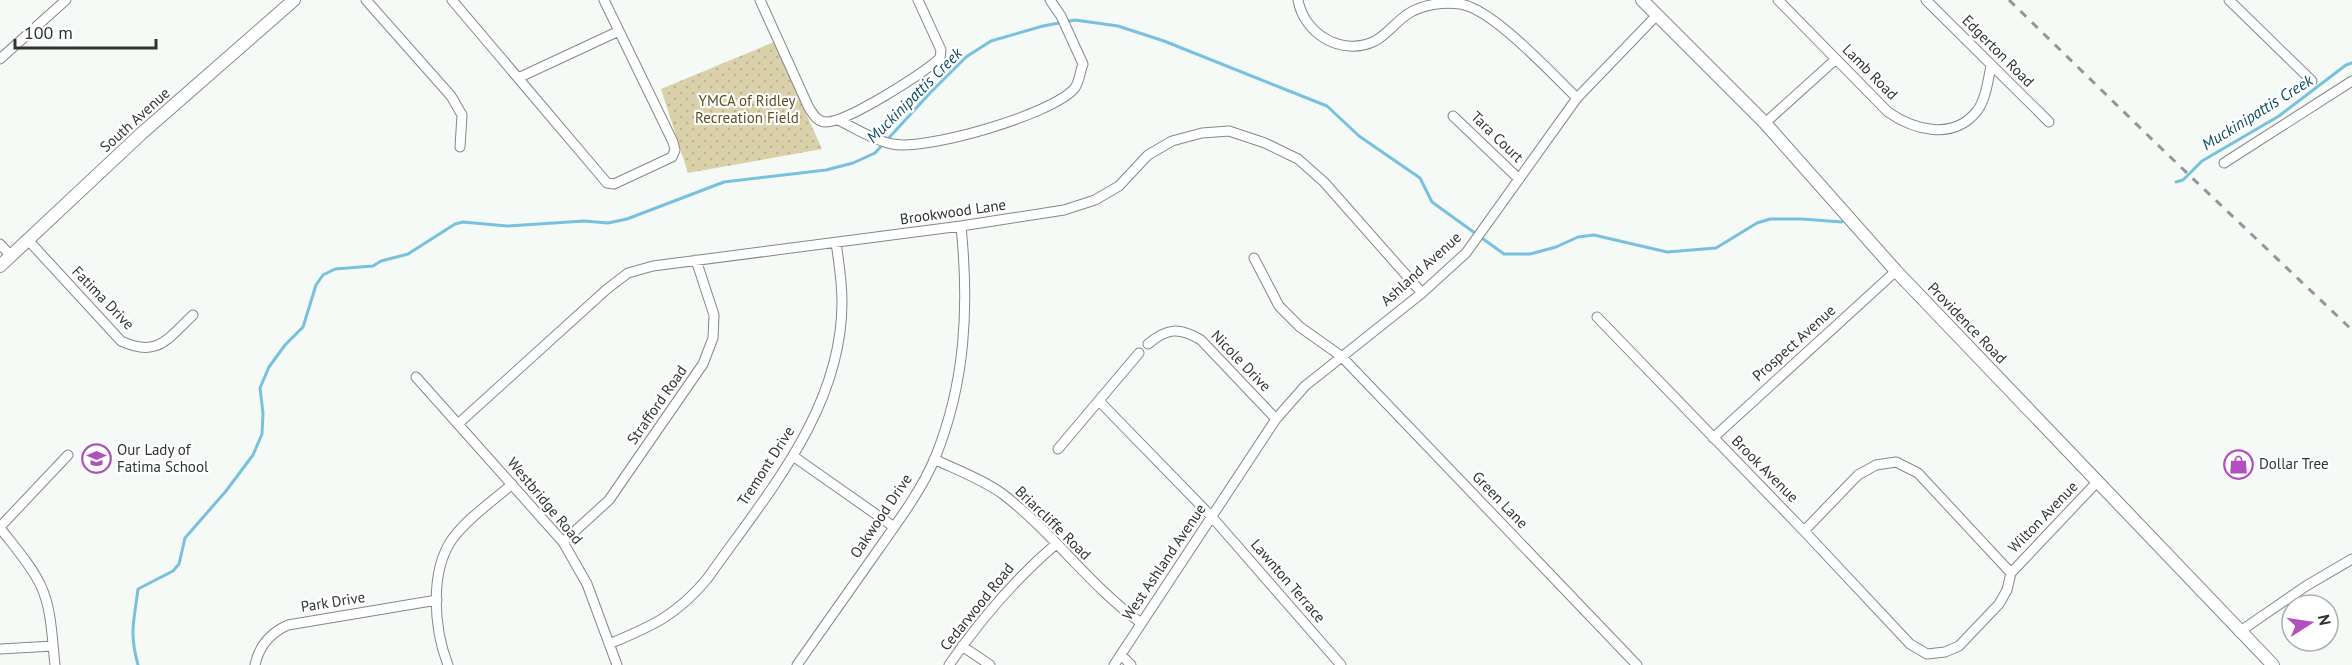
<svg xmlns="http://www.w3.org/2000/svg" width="2352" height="665" viewBox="0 0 2352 665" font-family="'PT Sans',sans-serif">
<defs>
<pattern id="grass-dots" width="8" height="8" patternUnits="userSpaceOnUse" patternTransform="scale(1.5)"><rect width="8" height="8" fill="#dad1ab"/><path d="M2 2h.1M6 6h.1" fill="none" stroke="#bcb494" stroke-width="1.8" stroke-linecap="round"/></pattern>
</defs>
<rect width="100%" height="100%" fill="#f5faf7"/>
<path fill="url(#grass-dots)" d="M774 42 822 149 688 173 661 89Z"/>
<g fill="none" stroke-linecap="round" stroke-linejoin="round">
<path stroke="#78c1de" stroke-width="3" d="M2176 182 2183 180 2202 161 2279 116 2346 65 2352 63
M138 665C129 632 134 622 138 589L173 571 179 564 185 538 226 491 253 455 262 434 263 413 260 388 269 367 285 345 303 327 316 285 323 275 335 269 373 266 381 261 408 254 455 224 463 222 507 226 584 221 608 223 627 219 724 182 826 170 853 163 875 153 930 93 966 57 991 41 1043 26 1075 20 1118 26 1164 41 1327 106 1359 136 1420 178 1432 202 1504 254H1530L1556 247 1578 237 1594 235 1667 252 1716 248 1757 223 1770 219H1802L1842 222"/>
<defs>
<path id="street" d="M366 0 451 96 462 115 460 147
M452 0 607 183 614 184 672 157 675 150 673 142 604 0
M760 0 809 108C813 114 817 122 826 122 848 122 922 74 940 58L941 50 918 0
M1298 0C1304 34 1342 57 1375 41 1388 34 1398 19 1411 12 1425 4 1444 2 1460 4 1492 8 1552 74 1577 98
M1778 0 1888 112C1914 130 1953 141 1977 111 1986 99 1988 80 1991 66
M1926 0 2049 122
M2229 0 2312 81
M0 59 66 0
M518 78 619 31
M1453 116 1519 179
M838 120C855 128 873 140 892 144 926 151 1050 115 1074 89 1079 84 1080 71 1083 64L1061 16 1050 0
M1765 123 1836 59
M2224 163 2352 81
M28 240 121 341C158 358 167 339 193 315
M0 244 11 256
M1254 258 1279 306 1300 327 1341 356 1637 665
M1597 317 1804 531 1910 644 1927 654 1945 652 1959 646 1999 604 2007 590 2011 573 2098 481
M1148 344C1167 328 1179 327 1201 340L1276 419
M416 377 563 542 587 584 617 665
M1100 402 1212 517 1341 665
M459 423 607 289 628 273 653 266 961 226 1064 210 1095 200 1119 186 1148 155 1172 141 1202 133 1229 131 1265 143 1298 159 1324 182 1422 293
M1713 438 1896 271
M1058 449 1139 353
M793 456 894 527
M934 459C957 470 984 480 1004 495 1053 533 1090 586 1141 623
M0 527 68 455
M0 528C14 546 31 565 41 586 52 610 52 639 55 665
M1804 531 1858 475 1876 465 1896 462 1918 473 2011 573
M563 542 609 500 703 364 713 338 714 315 696 260
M2239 632 2306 586 2352 559
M609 644C652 626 676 616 707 579 766 495 842 410 842 302 842 282 839 262 836 243
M962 646 990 665
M0 649 53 646
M1121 655 1131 665
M255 665C259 646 270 633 288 625L437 600
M448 665C434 629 429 571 453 538 469 517 493 501 512 484
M797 665C824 627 851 588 878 550 899 520 921 491 935 458 966 382 969 306 961 226
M949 665C980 620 1014 580 1056 544
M1114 665 1276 419 1305 386 1422 293 1466 253 1577 98 1657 15"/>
<path id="secondary" d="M1642 0 1765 123 1896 271 2273 665
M0 266 142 133 294 0"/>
</defs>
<use href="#street" stroke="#848986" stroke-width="11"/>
<use href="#secondary" stroke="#848986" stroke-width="14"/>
<use href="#street" stroke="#fff" stroke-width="9"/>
<use href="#secondary" stroke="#fff" stroke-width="12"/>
<path stroke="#939795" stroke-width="3" stroke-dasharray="8 8" stroke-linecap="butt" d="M2009 0 2164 151 2352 330"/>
</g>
<defs>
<symbol id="school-ring" viewBox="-11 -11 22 22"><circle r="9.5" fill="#fff" stroke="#b152bc" stroke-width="1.5"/><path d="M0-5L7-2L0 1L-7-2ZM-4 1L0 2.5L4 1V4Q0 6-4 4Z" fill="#b152bc"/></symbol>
<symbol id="shop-ring" viewBox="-11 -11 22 22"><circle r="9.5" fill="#fff" stroke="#b152bc" stroke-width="1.5"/><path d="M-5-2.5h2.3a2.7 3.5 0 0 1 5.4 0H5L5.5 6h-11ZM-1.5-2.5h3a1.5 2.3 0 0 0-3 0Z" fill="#b152bc"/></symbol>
</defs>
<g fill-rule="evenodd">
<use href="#school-ring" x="80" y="442" width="33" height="33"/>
<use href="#shop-ring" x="2222" y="448" width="33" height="33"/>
</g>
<g text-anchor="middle" stroke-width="4.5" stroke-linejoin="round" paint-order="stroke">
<g font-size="15" fill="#323433" stroke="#fff">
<text transform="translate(1998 51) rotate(45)" y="5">Edgerton Road</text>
<text transform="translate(1870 72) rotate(45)" y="5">Lamb Road</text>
<text transform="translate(135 120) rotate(-42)" y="5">South Avenue</text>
<text transform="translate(1497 137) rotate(44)" y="5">Tara Court</text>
<text transform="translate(953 212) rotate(-8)" y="5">Brookwood Lane</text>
<text transform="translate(1421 269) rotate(-42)" y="5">Ashland Avenue</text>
<text transform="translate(103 298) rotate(46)" y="5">Fatima Drive</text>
<text transform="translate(1967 323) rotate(46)" y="5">Providence Road</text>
<text transform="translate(1794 343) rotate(-42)" y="5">Prospect Avenue</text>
<text transform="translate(1241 361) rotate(46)" y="5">Nicole Drive</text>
<text transform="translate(657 405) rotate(-55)" y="5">Strafford Road</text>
<text transform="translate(766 466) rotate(-57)" y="5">Tremont Drive</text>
<text transform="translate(1765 469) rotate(45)" y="5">Brook Avenue</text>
<text transform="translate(1500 500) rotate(46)" y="5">Green Lane</text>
<text transform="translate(545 501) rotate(50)" y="5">Westbridge Road</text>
<text transform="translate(881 516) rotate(-56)" y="5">Oakwood Drive</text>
<text transform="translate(2043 517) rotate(-46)" y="5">Wilton Avenue</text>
<text transform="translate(1053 523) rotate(44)" y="5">Briarcliffe Road</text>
<text transform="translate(1164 562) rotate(-56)" y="5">West Ashland Avenue</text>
<text transform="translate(1288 581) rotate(49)" y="5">Lawnton Terrace</text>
<text transform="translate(333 602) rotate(-9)" y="5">Park Drive</text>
<text transform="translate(977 607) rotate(-51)" y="5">Cedarwood Road</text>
</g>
<g font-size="15" fill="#5b4f20" stroke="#fff">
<text x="747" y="106">YMCA of Ridley<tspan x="747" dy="17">Recreation Field</tspan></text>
</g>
<g font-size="15" fill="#323433" stroke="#fff" text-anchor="start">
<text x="117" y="455">Our Lady of<tspan x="117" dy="17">Fatima School</tspan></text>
<text x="2259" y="469">Dollar Tree</text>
</g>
<g font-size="16" font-style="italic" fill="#0e4c60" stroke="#fff">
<text transform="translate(914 95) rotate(-45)" y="6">Muckinipattis Creek</text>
<text transform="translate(2257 112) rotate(-32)" y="6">Muckinipattis Creek</text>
</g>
</g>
<g transform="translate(2310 623) rotate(78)"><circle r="28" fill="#ffffff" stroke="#adaead" stroke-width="1.5"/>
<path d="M0-4.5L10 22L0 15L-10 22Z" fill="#b152bc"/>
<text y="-9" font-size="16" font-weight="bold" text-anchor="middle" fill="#323433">N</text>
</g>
<path d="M15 39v9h141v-9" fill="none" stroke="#323433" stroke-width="3"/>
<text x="24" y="39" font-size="18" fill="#323433" stroke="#ffffff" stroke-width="4.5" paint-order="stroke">100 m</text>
</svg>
